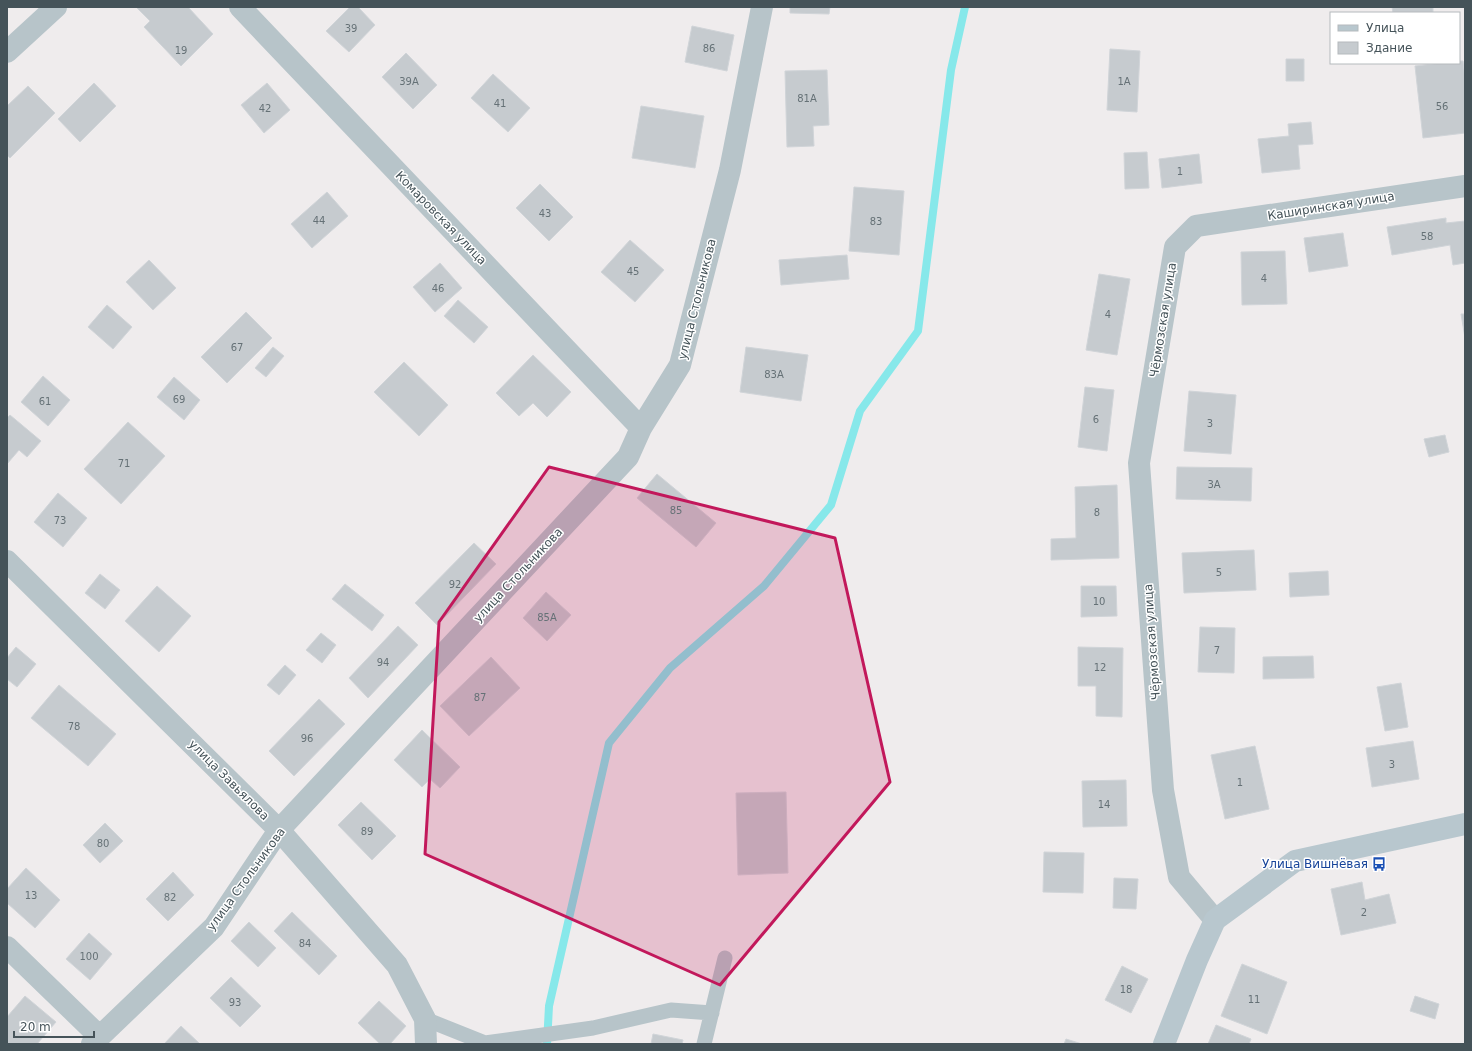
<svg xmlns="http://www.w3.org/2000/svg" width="1472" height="1051" viewBox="0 0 1472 1051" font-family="'DejaVu Sans',sans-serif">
<rect width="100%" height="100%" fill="#efeced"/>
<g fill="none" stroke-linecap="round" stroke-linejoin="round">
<path stroke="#87e8ea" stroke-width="8" d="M547 1044 549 1006 609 743 670 668 764 586 831 505 860 411 918 331 951 70 965 7"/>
</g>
<path fill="#c6cbcf" stroke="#d0d4d8" d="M136 7H188L213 34 181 66 144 27 150 21Z
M350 7H358L375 25 349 52 326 31Z
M790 7H830L829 14 790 13Z
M1392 7H1433V13H1393Z
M692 26 734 35 727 71 685 62Z
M1110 49 1140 51 1137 112 1107 110Z
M406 53 437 85 413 109 382 77Z
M1286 59H1304V81H1286Z
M1459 61H1463L1465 78V133L1423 138 1415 66 1442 63H1459Z
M827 70 829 125 813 126 814 146 787 147 785 71Z
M493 74 530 108 508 132 471 98Z
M94 83 116 106 80 142 58 119Z
M267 83 290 110 264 133 241 105Z
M28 86 55 113 10 158 7 155V106Z
M641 106 704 116 695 168 632 158Z
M1311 122 1313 144 1298 145 1300 169 1262 173 1258 139 1289 136 1288 124Z
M1147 152 1149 188 1125 189 1124 153Z
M1199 154 1202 183 1162 188 1159 159Z
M540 184 573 217 549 241 516 208Z
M854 187 904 191 899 255 849 251Z
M327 192 348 216 312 248 291 224Z
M1446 218V223L1465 221V263L1453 265 1450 245 1392 255 1387 227Z
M1343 233 1348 266 1309 272 1304 238Z
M630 240 664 270 635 302 601 272Z
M1285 251 1287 304 1242 305 1241 252Z
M847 255 849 279 781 285 779 260Z
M149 260 176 288 153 310 126 282Z
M440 263 462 288 435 312 413 287Z
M1099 274 1130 279 1117 355 1086 350Z
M458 300 488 327 474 343 444 316Z
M107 305 132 327 113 349 88 327Z
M246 312 272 338 227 383 201 357Z
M1461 314H1465V338Z
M273 347 284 356 266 377 255 368Z
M746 347 808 355 801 401 740 392Z
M533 355 571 392 547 417 533 403 519 416 496 393Z
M404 362 448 405 419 436 374 392Z
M43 376 70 400 48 426 21 402Z
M174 377 200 400 184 420 157 397Z
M1085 387 1114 390 1107 451 1078 447Z
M1189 391 1236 395 1231 454 1184 451Z
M10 415 41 441 27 457 19 450 7 464V418Z
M128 422 165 456 121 504 84 469Z
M1445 435 1449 452 1429 457 1424 439Z
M1177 467 1252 468 1251 501 1176 499Z
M657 474 716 523 696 547 637 498Z
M1117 485 1119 558 1051 560V539L1076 538 1075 487Z
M58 493 87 518 63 547 34 522Z
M474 543 496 564 437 625 415 603Z
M1254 550 1256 590 1184 593 1182 553Z
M1328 571 1329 595 1290 597 1289 573Z
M100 574 120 590 105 609 85 593Z
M345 584 384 615 372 631 332 599Z
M157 586 191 616 159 652 125 621Z
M1081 586H1116L1117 616 1081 617Z
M546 592 571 615 547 641 523 618Z
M398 626 418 645 368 698 349 678Z
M1200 627 1235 628 1234 673 1198 672Z
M321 633 336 645 322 663 306 650Z
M16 647 36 664 17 687 7 679V658Z
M1078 647 1123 648 1122 717 1096 716V686H1078Z
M1313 656 1314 678 1263 679V657Z
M491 657 520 688 469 736 440 706Z
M285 665 296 675 279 695 267 685Z
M1401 683 1408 727 1385 731 1377 687Z
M59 685 116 734 88 766 31 718Z
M319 699 345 724 294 776 269 751Z
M422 730 460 767 440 788 430 779 422 787 394 760Z
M1413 741 1419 779 1372 787 1366 748Z
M1255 746 1269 809 1225 819 1211 755Z
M1126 780 1127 826 1083 827 1082 781Z
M786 792 788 873 738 875 736 793Z
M361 802 396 836 372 860 338 825Z
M105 823 123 841 100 863 83 845Z
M1044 852 1084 853 1083 893 1043 892Z
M26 868 60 900 35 928 7 903V889Z
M173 872 194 895 168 921 146 899Z
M1114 878 1138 879 1136 909 1113 908Z
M1362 882 1365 900 1389 894 1396 923 1341 935 1331 889Z
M292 912 337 956 319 975 274 931Z
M249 922 276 948 258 967 231 941Z
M89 933 112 954 90 980 66 959Z
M1242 964 1287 982 1267 1034 1221 1016Z
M1122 966 1148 979 1131 1013 1105 1000Z
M231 977 261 1006 240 1027 210 998Z
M25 996 56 1022 37 1044H7V1017Z
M1415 996 1439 1004 1435 1019 1410 1011Z
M379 1001 406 1026 390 1044H380L358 1023Z
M1216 1025 1251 1039 1249 1044H1208Z
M181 1026 200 1044H164Z
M653 1034 683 1040 682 1044H651Z
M1066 1039 1082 1044H1064Z"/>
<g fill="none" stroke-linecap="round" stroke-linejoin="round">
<path stroke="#b7c4c9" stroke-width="15" d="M425 1019 485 1043 593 1028 671 1010 712 1013
M704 1044 725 958"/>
<path stroke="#b7c4c9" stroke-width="22" d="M240 7 641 428
M7 52 56 7
M7 561 279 830 397 965 425 1019 426 1044
M1215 920 1179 877 1163 790 1139 463 1175 247 1196 226 1465 186
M7 947 99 1036
M92 1044 214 927 279 830 628 457 641 428 680 365 730 170 762 7"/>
<path stroke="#b8c7ce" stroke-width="22" d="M1164 1044 1197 960 1215 920 1295 861 1465 824"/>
</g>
<path fill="#c2185b" fill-opacity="0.2" stroke="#c2185b" stroke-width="3" stroke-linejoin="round" d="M549 467 835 538 890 782 720 985 425 854 439 622Z"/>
<defs>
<symbol id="bus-bare" viewBox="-9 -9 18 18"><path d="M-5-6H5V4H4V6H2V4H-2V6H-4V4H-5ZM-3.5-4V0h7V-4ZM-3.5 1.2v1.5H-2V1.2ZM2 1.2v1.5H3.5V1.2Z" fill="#1a4fb4" stroke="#fff" stroke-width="2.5" paint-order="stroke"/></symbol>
</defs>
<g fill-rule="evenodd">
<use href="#bus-bare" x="1369" y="854" width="20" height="20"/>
</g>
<g text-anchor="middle" stroke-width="3" stroke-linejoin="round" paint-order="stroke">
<g font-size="10" fill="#657176">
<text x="351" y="32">39</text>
<text x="709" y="52">86</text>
<text x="181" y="54">19</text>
<text x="409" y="85">39А</text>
<text x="1124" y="85">1А</text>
<text x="807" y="102">81А</text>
<text x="500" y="107">41</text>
<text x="1442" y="110">56</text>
<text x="265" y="112">42</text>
<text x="1180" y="175">1</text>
<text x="545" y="217">43</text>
<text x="319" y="224">44</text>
<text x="876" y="225">83</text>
<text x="1427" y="240">58</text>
<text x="633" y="275">45</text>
<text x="1264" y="282">4</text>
<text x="438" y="292">46</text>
<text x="1108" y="318">4</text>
<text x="237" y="351">67</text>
<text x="774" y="378">83А</text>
<text x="179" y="403">69</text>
<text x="45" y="405">61</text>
<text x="1096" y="423">6</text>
<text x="1210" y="427">3</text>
<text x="124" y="467">71</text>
<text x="1214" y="488">3А</text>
<text x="676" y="514">85</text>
<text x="1097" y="516">8</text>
<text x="60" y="524">73</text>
<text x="1219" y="576">5</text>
<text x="455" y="588">92</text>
<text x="1099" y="605">10</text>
<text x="547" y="621">85А</text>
<text x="1217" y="654">7</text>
<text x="383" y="666">94</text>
<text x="1100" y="671">12</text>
<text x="480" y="701">87</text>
<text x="74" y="730">78</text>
<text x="307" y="742">96</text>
<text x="1392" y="768">3</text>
<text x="1240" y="786">1</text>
<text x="1104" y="808">14</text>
<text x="367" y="835">89</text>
<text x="103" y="847">80</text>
<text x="31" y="899">13</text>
<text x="170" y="901">82</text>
<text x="1364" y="916">2</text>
<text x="305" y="947">84</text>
<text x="89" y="960">100</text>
<text x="1126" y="993">18</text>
<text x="1254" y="1003">11</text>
<text x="235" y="1006">93</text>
</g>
<g font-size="12" fill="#455359" stroke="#fff">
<text transform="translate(1331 206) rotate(-9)" y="4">Каширинская улица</text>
<text transform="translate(441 218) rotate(46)" y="4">Комаровская улица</text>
<text transform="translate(697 299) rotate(-76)" y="4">улица Стольникова</text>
<text transform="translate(1163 320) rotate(-81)" y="4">Чёрмозская улица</text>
<text transform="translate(518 575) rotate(-47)" y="4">улица Стольникова</text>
<text transform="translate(1152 642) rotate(-94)" y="4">Чёрмозская улица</text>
<text transform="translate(229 780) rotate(45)" y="4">улица Завьялова</text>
<text transform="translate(246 879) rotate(-54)" y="4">улица Стольникова</text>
</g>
<g font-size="12" fill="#164399" stroke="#fff" text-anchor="end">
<text x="1368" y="868">Улица Вишнёвая</text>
</g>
</g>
<rect width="1472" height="1051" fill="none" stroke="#455359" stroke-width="16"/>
<rect x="1330" y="12" width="130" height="52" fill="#ffffff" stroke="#b5babd"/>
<rect x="1338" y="25" width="20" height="6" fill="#b8c7ce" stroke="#b5babd"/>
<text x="1366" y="32" font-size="12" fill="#455359">Улица</text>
<rect x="1338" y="42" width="20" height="12" fill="#c6cbcf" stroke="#b5babd"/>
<text x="1366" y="52" font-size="12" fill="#455359">Здание</text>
<path d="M14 1031v6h80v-6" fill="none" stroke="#455359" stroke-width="2"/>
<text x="20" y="1031" font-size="12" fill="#455359" stroke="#ffffff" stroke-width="3" paint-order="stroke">20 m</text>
</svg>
